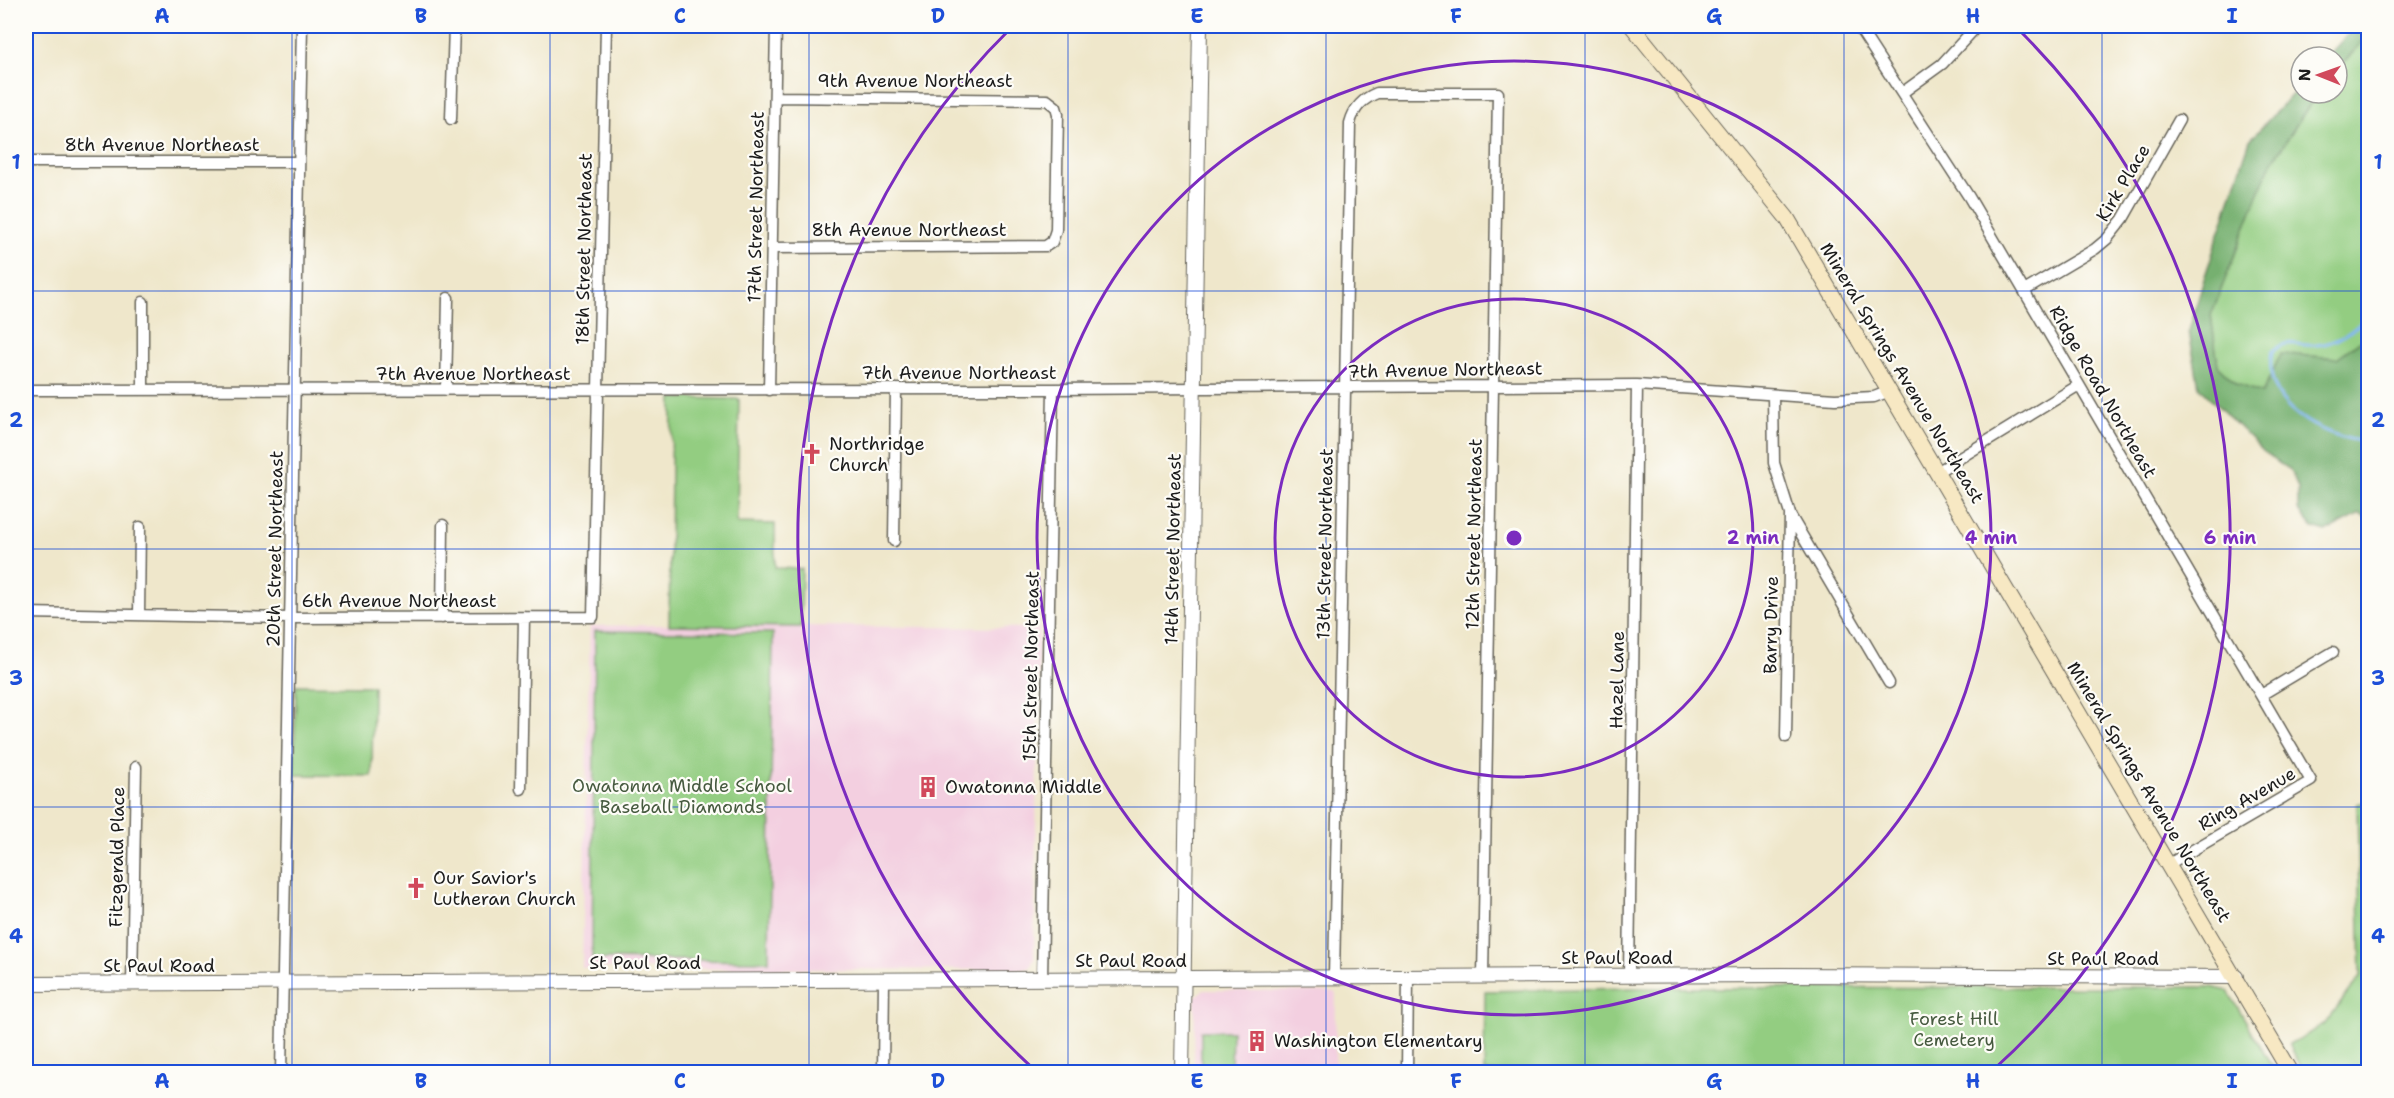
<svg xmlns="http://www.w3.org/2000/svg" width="2394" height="1098" viewBox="0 0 2394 1098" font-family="'Shantell Sans',sans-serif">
<rect width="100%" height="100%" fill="#fdfcf7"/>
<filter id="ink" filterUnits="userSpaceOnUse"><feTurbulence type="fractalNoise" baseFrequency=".0167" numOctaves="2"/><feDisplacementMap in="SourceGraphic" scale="12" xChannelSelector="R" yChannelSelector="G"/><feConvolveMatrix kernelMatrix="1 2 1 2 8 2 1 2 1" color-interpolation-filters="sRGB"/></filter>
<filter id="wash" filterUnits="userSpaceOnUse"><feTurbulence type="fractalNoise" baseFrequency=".008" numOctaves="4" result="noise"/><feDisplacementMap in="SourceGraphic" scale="24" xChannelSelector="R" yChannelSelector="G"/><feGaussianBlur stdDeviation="1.35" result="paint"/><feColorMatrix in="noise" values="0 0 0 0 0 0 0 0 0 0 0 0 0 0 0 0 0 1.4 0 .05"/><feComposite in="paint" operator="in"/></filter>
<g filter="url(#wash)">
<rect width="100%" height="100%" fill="#efe7cb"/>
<path fill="#f3cfe0" d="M669 625 1039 628 1034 959 1030 968 1019 970 582 968 590 626Z
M1204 990 1336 992 1335 1072H1194L1195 998Z"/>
<path fill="#93cd81" stroke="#58744e" stroke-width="1.5" d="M2368 36V335L2337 358 2281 354 2262 393 2236 384 2218 366 2211 315 2269 167 2317 93H2337V69Z
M672 398 739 399 737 523 775 524V568L802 569 801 627 669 625Z
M595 631 773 633 769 961 592 959Z
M296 685 373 686 372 776 294 775Z
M2368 801V1072H2304L2289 1044 2324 1025 2361 976 2357 804Z
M2211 987 2228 991 2276 1072H1484L1485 991 1632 988Z
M1201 1031H1232L1231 1072H1201Z"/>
<path fill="#76b06f" stroke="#496646" stroke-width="1.5" d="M2359 26H2368V36L2337 69V57H2327L2346 36Z
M2301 85V93H2317L2269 167 2211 315 2218 366 2236 384 2262 393 2281 354 2337 358 2368 335V519L2360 514 2326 532 2313 528 2298 510V488L2290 470 2269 457 2199 387 2189 331 2204 279 2250 140Z"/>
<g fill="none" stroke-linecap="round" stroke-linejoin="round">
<path stroke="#83b7f1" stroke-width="3" d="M2368 315C2355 330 2337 343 2317 345 2295 347 2292 337 2272 351 2261 407 2322 437 2368 442"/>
</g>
</g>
<g filter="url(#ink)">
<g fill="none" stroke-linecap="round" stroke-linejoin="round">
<defs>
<path id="minor" d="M1858 26 1969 197 2311 781 2169 864
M1902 93 1942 64 1977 26
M451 119 454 26
M26 162H299
M772 248 1046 246 1052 242 1056 230 1058 114 1056 107 1047 100 775 97
M2024 291 2095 249 2107 239 2123 219 2179 120
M26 390 1053 389 1637 385 1835 399 1874 397 1890 391
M143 390V302
M446 390 448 298
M769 390 776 26
M1773 396 1774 463 1790 514 1786 737
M1937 472 2079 385
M1790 515 1889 683
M894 541 896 389
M26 613 290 618 593 617 606 26
M139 615 140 527
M442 618 443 525
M2261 695 2333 652
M521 789 524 617
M1629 976 1637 385
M1334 978 1350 123C1354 108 1362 99 1377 93H1498L1483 977
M1042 979 1053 389
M132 984 136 767
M281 1072 302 26
M883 1072 884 980
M1407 1072 1408 977"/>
<path id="tertiary" d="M26 984 1783 975 2236 977
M1182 1072 1200 26"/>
<path id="secondary" d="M1632 26 1787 218 2290 1072"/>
</defs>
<use href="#minor" stroke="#666359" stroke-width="13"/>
<use href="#tertiary" stroke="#666359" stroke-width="16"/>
<use href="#secondary" stroke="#666359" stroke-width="17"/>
<use href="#minor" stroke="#fff" stroke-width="10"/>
<use href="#tertiary" stroke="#fff" stroke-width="14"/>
<use href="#secondary" stroke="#f7e8c3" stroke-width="15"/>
</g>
</g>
<path fill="none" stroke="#1d4ed8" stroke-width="1.5" stroke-opacity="0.55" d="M292 26V1072M550 26V1072M809 26V1072M1068 26V1072M1326 26V1072M1585 26V1072M1844 26V1072M2102 26V1072M26 291H2368M26 549H2368M26 807H2368"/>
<g fill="none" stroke="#7b2cbf" stroke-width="3">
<circle cx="1514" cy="538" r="239"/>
<circle cx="1514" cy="538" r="477"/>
<path d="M1035 1070A716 716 0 0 1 1012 27M2016 27A716 716 0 0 1 1993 1070"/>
</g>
<defs>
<symbol id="church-bare" viewBox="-9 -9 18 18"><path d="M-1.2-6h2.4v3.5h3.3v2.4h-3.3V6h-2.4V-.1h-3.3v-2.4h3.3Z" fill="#d1495b" stroke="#fdfcf7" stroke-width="2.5" paint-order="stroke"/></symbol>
<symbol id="building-bare" viewBox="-9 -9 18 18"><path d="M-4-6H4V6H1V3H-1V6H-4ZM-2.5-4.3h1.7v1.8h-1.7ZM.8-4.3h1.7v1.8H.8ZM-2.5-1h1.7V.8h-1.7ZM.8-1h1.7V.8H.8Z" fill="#d1495b" stroke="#fdfcf7" stroke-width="2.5" paint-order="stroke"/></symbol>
</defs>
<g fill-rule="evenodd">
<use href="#church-bare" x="797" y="439" width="30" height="30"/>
<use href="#building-bare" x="913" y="772" width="30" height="30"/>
<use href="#church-bare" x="401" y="873" width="30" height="30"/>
<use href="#building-bare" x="1242" y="1026" width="30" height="30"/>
</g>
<g text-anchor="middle" stroke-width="4.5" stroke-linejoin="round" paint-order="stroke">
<g font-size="18" fill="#1c1c1c" stroke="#fdfcf7">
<text x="915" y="87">9th Avenue Northeast</text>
<text x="162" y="151">8th Avenue Northeast</text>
<text transform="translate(2123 183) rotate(-59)" y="6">Kirk Place</text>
<text transform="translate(756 207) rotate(-89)" y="6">17th Street Northeast</text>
<text x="909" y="236">8th Avenue Northeast</text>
<text transform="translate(584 249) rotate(-89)" y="6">18th Street Northeast</text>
<text transform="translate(1445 370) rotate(-1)" y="6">7th Avenue Northeast</text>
<text x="959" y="379">7th Avenue Northeast</text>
<text transform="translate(1902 373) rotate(59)" y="6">Mineral Springs Avenue Northeast</text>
<text x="473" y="380">7th Avenue Northeast</text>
<text transform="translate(2103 392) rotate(60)" y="6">Ridge Road Northeast</text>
<text transform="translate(1474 534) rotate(-89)" y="6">12th Street Northeast</text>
<text transform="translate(1325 544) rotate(-89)" y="6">13th Street Northeast</text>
<text transform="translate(275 549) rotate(-89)" y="6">20th Street Northeast</text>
<text transform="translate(1173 549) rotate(-89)" y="6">14th Street Northeast</text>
<text x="399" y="607">6th Avenue Northeast</text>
<text transform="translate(1771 625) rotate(-89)" y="6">Barry Drive</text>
<text transform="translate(1031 666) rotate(-89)" y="6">15th Street Northeast</text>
<text transform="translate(1617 680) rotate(-89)" y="6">Hazel Lane</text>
<text transform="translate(2149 792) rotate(59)" y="6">Mineral Springs Avenue Northeast</text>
<text transform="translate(2247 799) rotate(-30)" y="6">Ring Avenue</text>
<text transform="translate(117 857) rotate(-89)" y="6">Fitzgerald Place</text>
<text x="1617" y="964">St Paul Road</text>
<text x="2103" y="965">St Paul Road</text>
<text x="1131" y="967">St Paul Road</text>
<text x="645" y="969">St Paul Road</text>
<text x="159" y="972">St Paul Road</text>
</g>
<g font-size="18" fill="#1c1c1c" stroke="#fdfcf7" text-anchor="start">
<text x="829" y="450">Northridge<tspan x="829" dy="21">Church</tspan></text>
<text x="945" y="793">Owatonna Middle</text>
<text x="433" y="884">Our Savior's<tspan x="433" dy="21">Lutheran Church</tspan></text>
<text x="1274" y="1047">Washington Elementary</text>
</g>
<g font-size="18" fill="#465a3f" stroke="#fdfcf7">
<text x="682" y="792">Owatonna Middle School<tspan x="682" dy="21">Baseball Diamonds</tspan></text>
<text x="1954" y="1025">Forest Hill<tspan x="1954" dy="21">Cemetery</tspan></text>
</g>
</g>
<circle cx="1514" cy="538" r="9" fill="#7b2cbf" stroke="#fdfcf7" stroke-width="3"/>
<g font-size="18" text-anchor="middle" font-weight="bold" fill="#7b2cbf" stroke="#fdfcf7" stroke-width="4.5" stroke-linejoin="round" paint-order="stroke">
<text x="1753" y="544">2 min</text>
<text x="1991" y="544">4 min</text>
<text x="2230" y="544">6 min</text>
</g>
<rect width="2394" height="1098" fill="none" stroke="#fdfcf7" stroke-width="66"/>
<g transform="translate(2319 75) rotate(271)"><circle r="28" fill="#fdfcf7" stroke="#a3a29f" stroke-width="1.5"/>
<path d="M0-4.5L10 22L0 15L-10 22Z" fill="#d1495b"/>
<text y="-9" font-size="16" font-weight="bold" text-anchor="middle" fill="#1c1c1c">N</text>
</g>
<rect x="33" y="33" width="2328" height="1032" fill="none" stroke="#1d4ed8" stroke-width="2"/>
<g font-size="20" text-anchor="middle" font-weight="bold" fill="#1d4ed8">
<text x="162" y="23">A</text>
<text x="421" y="23">B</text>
<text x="680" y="23">C</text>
<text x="938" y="23">D</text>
<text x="1197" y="23">E</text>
<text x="1456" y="23">F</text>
<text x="1714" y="23">G</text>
<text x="1973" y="23">H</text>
<text x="2232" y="23">I</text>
<text x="16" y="169">1</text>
<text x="2378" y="169">1</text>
<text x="16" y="427">2</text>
<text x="2378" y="427">2</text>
<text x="16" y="685">3</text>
<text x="2378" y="685">3</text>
<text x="16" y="943">4</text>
<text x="2378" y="943">4</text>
<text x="162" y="1088">A</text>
<text x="421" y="1088">B</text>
<text x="680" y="1088">C</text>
<text x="938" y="1088">D</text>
<text x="1197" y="1088">E</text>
<text x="1456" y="1088">F</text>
<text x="1714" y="1088">G</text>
<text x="1973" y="1088">H</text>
<text x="2232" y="1088">I</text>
</g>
</svg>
